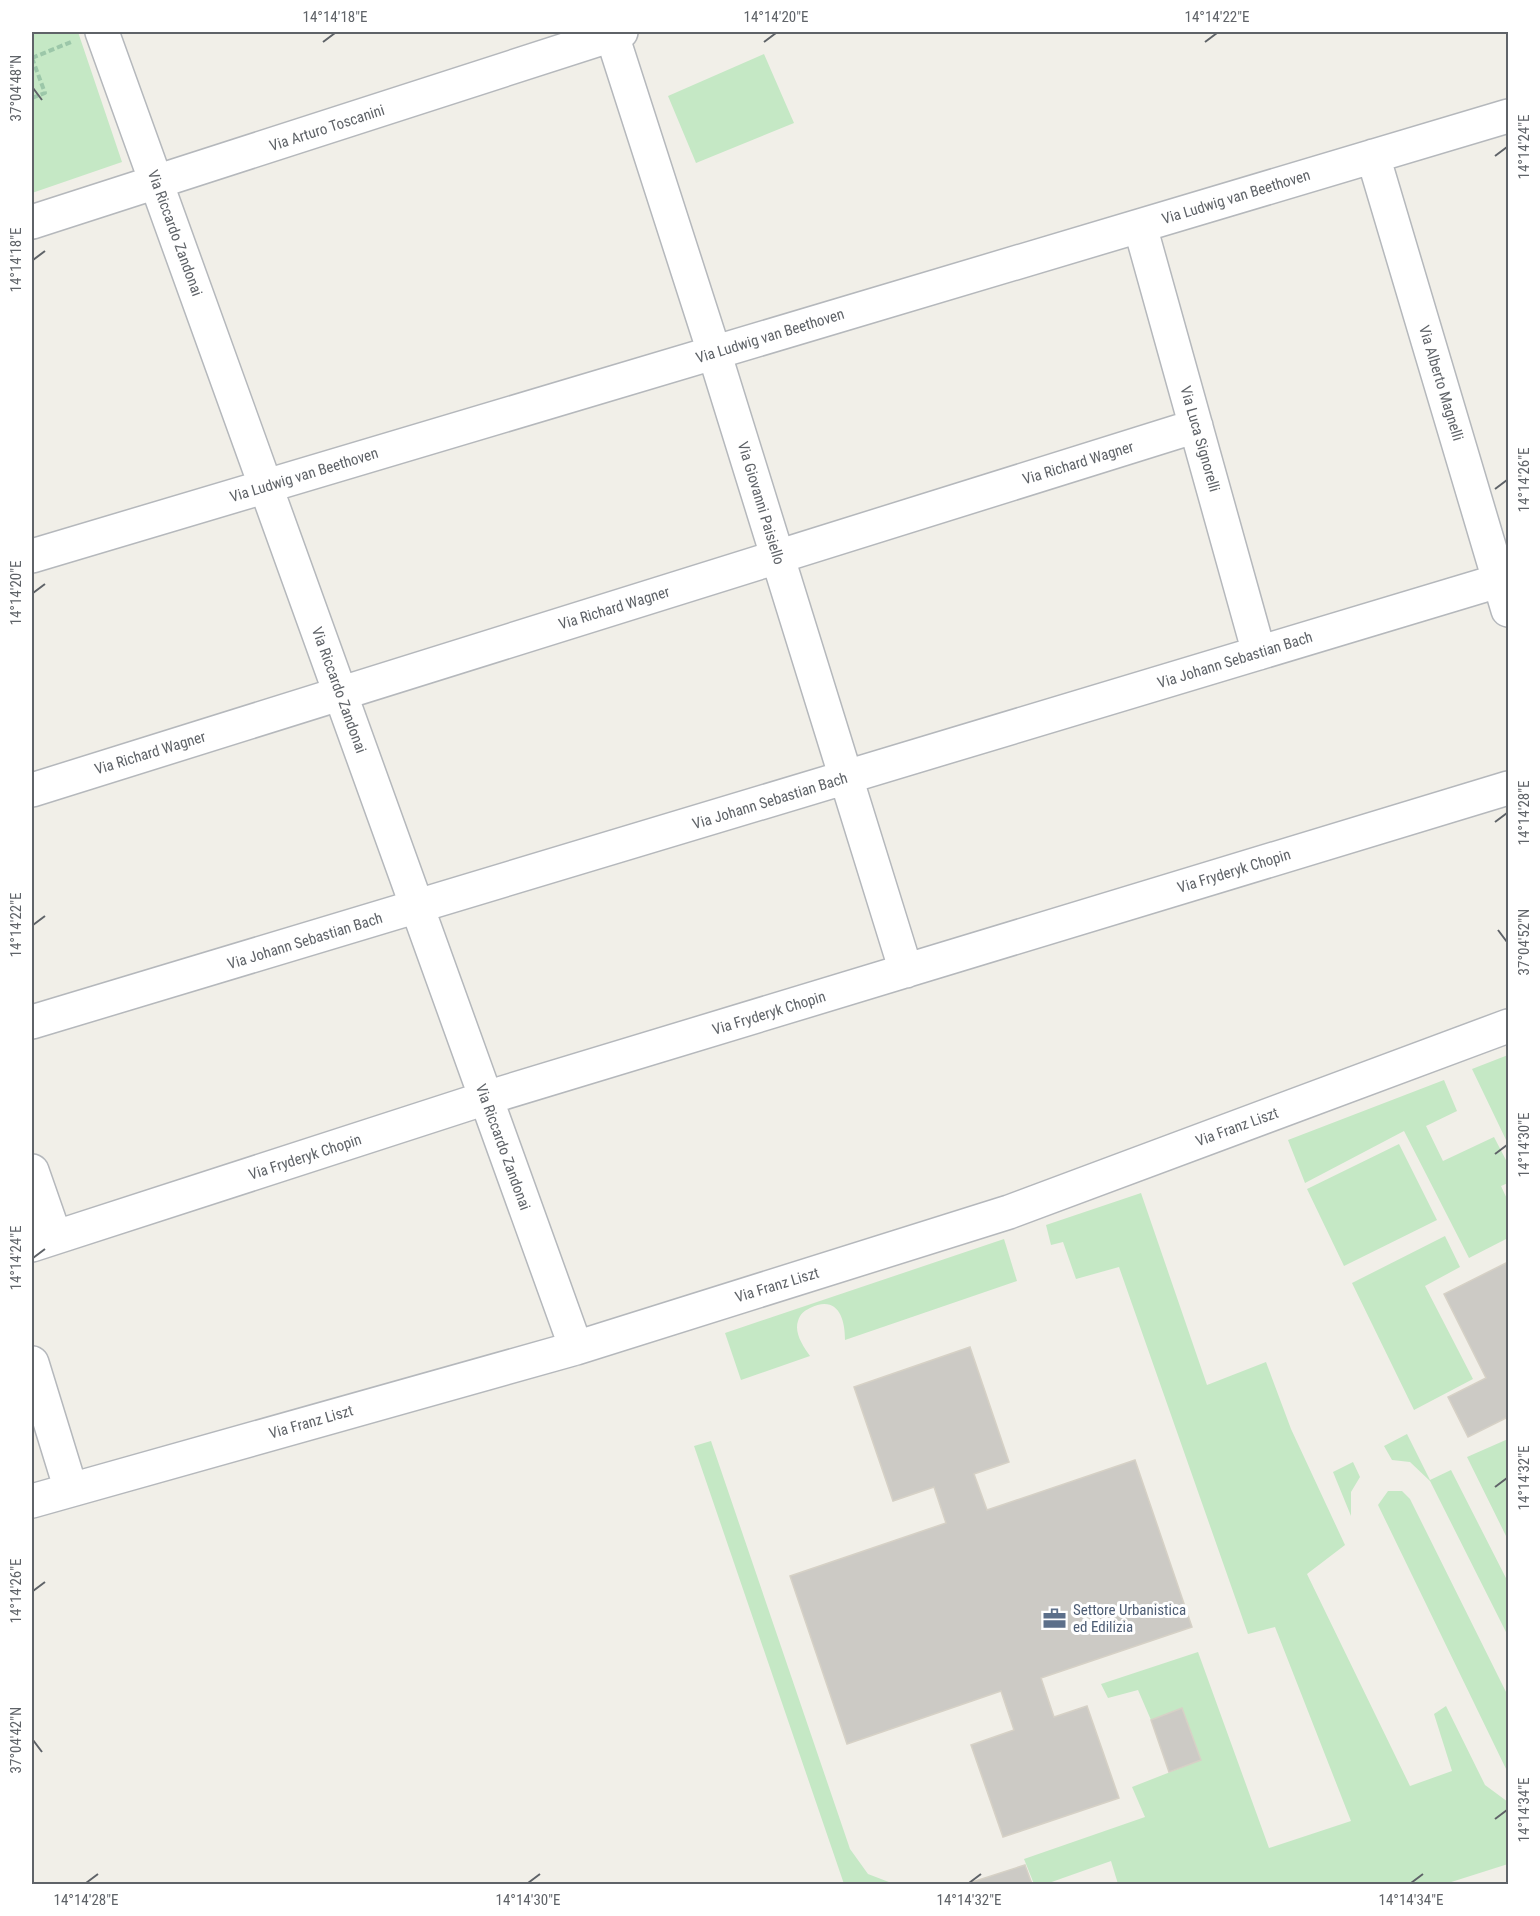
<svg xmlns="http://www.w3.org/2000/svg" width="1540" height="1916" viewBox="0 0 1540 1916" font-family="'Roboto Condensed',sans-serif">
<rect width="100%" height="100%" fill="#f1efe8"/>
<path fill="#c5e8c5" d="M32 32H78L122 162 32 193Z
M764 54 794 123 696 163 668 96Z
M1508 1055V1144L1472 1069Z
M1444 1080 1457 1111 1426 1126 1443 1161 1494 1137 1508 1164V1183L1501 1186 1508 1201V1238L1469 1258 1404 1131 1305 1183 1288 1140Z
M1399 1144 1437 1220 1344 1266 1307 1189Z
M1141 1193 1207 1385 1266 1362 1291 1429 1345 1545 1307 1574 1410 1786 1452 1771 1434 1714 1446 1706 1485 1785 1508 1802V1864L1445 1884H1118L1111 1861 1046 1884H1034L1024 1859 1145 1817 1132 1787 1201 1760 1182 1709 1151 1720 1138 1690 1108 1698 1101 1684 1198 1652 1269 1848 1351 1821 1275 1627 1248 1634 1119 1267 1076 1279 1063 1242 1051 1245 1046 1225Z
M1445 1236 1460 1267 1425 1286 1473 1379 1414 1410 1352 1283Z
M1004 1239 1017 1281 845 1340C845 1317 837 1295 810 1308 804 1311 800 1314 798 1321 794 1333 803 1346 810 1356L741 1380 725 1333Z
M1407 1434 1430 1480 1451 1470 1508 1582V1636L1430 1481 1410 1462 1392 1460 1384 1446Z
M1508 1439V1540L1467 1457Z
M711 1441 850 1849 868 1874 894 1884H844L694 1446Z
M1353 1462 1360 1477 1351 1492V1516L1333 1472Z
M1388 1491H1402L1410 1499 1508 1696V1773L1378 1505Z"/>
<path fill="#cccac5" stroke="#d6d1c6" stroke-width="1.5" d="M1508 1262V1417L1468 1437 1448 1397 1486 1378 1444 1294Z
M970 1347 1009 1462 974 1474 987 1510 1135 1460 1192 1627 1041 1678 1054 1717 1087 1706 1119 1798 1003 1837 971 1745 1014 1730 1001 1691 847 1744 790 1576 946 1523 934 1487 893 1501 854 1387Z
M1182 1708 1201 1760 1169 1772 1151 1720Z
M1025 1865 1032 1884H966Z"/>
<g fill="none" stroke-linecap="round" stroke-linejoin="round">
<defs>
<path id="minor" d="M102 32 576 1348
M612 35 714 352 906 971
M1373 156 1508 610
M32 222 621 32
M1140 226 1259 653
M32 556 1508 116
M32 790 1196 426
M32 1022 1508 578
M32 1171 55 1237
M32 1245 486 1098 1508 788
M32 1363 71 1490
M32 1501 576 1348 1009 1212 1508 1026"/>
</defs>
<use href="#minor" stroke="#b5b8bc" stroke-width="36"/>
<path stroke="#9cc7a9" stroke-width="4" stroke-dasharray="6 3" stroke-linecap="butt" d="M32 58 71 42
M32 58 45 93 32 98"/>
<use href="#minor" stroke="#fff" stroke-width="33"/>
</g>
<path fill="none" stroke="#5f6368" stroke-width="2" d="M323 42 335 33M764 42 776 33M1205 42 1217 33M33 88 42 100M1495 156 1507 147M33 260 45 251M1495 489 1507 480M33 593 45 584M1495 822 1507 813M33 925 45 916M1498 930 1507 942M1495 1154 1507 1145M33 1258 45 1249M1495 1487 1507 1478M33 1591 45 1582M33 1740 42 1752M1495 1819 1507 1810M86 1883 98 1874M528 1883 540 1874M969 1883 981 1874M1411 1883 1423 1874"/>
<defs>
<symbol id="office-bare" viewBox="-9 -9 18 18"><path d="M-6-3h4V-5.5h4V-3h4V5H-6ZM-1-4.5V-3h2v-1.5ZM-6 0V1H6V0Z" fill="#5c6f8a" stroke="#fff" stroke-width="2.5" paint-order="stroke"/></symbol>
</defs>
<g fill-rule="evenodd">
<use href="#office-bare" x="1038" y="1602" width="33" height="33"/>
</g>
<g text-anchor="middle" stroke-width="6" stroke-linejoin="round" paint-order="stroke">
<g font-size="15" fill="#5f6368" stroke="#fff">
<text transform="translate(327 128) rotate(-18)" y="5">Via Arturo Toscanini</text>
<text transform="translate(1236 197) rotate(-17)" y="5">Via Ludwig van Beethoven</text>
<text transform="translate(175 233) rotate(70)" y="5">Via Riccardo Zandonai</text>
<text transform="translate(770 336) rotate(-17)" y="5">Via Ludwig van Beethoven</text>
<text transform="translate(1441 383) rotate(73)" y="5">Via Alberto Magnelli</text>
<text transform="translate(1200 439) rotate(74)" y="5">Via Luca Signorelli</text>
<text transform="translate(1078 463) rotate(-17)" y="5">Via Richard Wagner</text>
<text transform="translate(304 475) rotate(-17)" y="5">Via Ludwig van Beethoven</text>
<text transform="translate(761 503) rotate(73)" y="5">Via Giovanni Paisiello</text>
<text transform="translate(614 608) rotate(-17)" y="5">Via Richard Wagner</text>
<text transform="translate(1235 660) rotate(-17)" y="5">Via Johann Sebastian Bach</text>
<text transform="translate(339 690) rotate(70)" y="5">Via Riccardo Zandonai</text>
<text transform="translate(150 753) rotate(-17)" y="5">Via Richard Wagner</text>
<text transform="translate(770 801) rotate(-17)" y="5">Via Johann Sebastian Bach</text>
<text transform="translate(1234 871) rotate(-17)" y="5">Via Fryderyk Chopin</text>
<text transform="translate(305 941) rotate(-17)" y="5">Via Johann Sebastian Bach</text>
<text transform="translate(769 1013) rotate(-17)" y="5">Via Fryderyk Chopin</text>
<text transform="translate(1237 1127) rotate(-20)" y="5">Via Franz Liszt</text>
<text transform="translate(503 1147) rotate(70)" y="5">Via Riccardo Zandonai</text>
<text transform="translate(305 1157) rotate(-18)" y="5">Via Fryderyk Chopin</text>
<text transform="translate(777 1285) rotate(-17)" y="5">Via Franz Liszt</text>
<text transform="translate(311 1422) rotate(-16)" y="5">Via Franz Liszt</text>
</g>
<g font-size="15" fill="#4e5e75" stroke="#fff" text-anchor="start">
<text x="1073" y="1615">Settore Urbanistica<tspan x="1073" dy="17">ed Edilizia</tspan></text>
</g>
</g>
<rect width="1540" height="1916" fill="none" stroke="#ffffff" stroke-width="66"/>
<rect x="33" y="33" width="1474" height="1850" fill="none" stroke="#5f6368" stroke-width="2"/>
<g font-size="15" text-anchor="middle" fill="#5f6368">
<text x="335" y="22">14°14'18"E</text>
<text x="776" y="22">14°14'20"E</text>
<text x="1217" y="22">14°14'22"E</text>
<text transform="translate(16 88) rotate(-90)" y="5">37°04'48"N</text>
<text transform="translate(1524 147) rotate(-90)" y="5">14°14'24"E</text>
<text transform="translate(16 260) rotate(-90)" y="5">14°14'18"E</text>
<text transform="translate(1524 480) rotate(-90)" y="5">14°14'26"E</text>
<text transform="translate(16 593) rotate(-90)" y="5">14°14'20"E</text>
<text transform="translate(1524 813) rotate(-90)" y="5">14°14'28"E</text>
<text transform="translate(16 925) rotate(-90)" y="5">14°14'22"E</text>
<text transform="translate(1524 942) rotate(-90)" y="5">37°04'52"N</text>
<text transform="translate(1524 1145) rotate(-90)" y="5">14°14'30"E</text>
<text transform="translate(16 1258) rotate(-90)" y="5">14°14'24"E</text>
<text transform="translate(1524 1478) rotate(-90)" y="5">14°14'32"E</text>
<text transform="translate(16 1591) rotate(-90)" y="5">14°14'26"E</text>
<text transform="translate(16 1740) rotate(-90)" y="5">37°04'42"N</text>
<text transform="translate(1524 1810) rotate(-90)" y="5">14°14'34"E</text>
<text x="86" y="1905">14°14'28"E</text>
<text x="528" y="1905">14°14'30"E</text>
<text x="969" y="1905">14°14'32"E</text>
<text x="1411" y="1905">14°14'34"E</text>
</g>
</svg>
